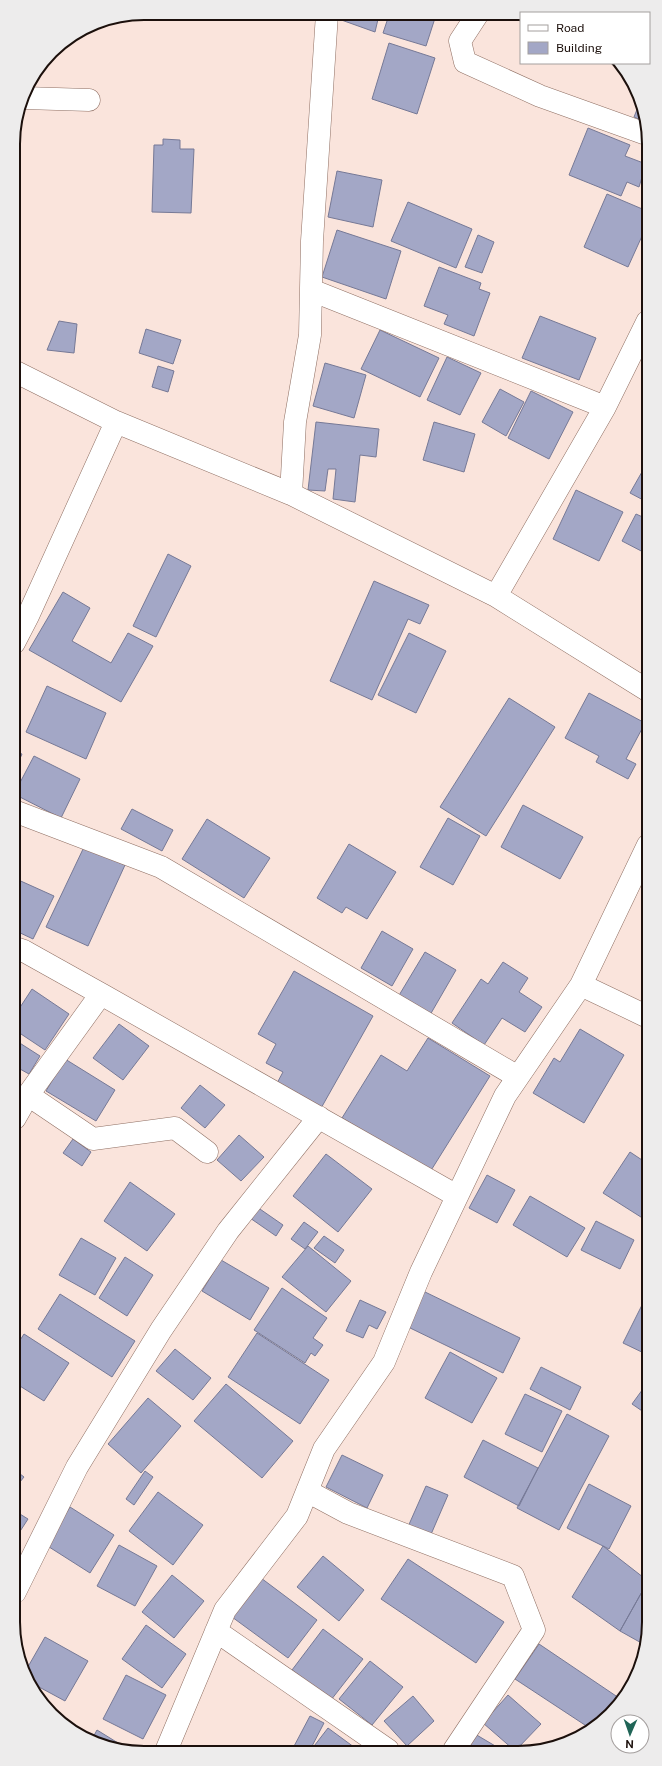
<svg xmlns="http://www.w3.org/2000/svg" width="662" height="1766" viewBox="0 0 662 1766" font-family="'Public Sans',sans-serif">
<rect width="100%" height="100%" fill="#fae4dc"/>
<path fill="#a3a7c6" stroke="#767996" d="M334 14 379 15 375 32 333 17Z
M389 15H436L426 46 383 33Z
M389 43 435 58 417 114 372 99Z
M640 102 646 119V122L634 117Z
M588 128 630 145 625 156 646 164 639 187 627 182 621 196 569 175Z
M163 139 180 140V149H194L191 213 152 212 154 145H163Z
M337 171 382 180 373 227 328 217Z
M607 194 647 211V225L628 267 584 247Z
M408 202 472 229 456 268 391 241Z
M337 230 401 251 386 299 322 277Z
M478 235 494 242 482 273 465 267Z
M439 267 481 283 479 289 490 293 474 336 444 324 448 315 424 306Z
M540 316 596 338 579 380 522 358Z
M59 321 77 324 74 353 47 350Z
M146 329 181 340 173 364 139 353Z
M380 330 439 358 420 397 361 369Z
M447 357 481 373 460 415 427 400Z
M325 363 366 375 354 418 313 406Z
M158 366 174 371 168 392 152 387Z
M500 389 524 402 506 436 482 422Z
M531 391 573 412 549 459 508 438Z
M316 422 379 429 376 457 360 455 355 502 333 499 336 469H328L325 491 308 490Z
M434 422 475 434 464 472 423 460Z
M647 463V502L630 493Z
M576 490 623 512 599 561 553 539Z
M636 514 647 519V554L622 541Z
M168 554 191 566 156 637 133 626Z
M374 581 429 605 420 624 408 619 372 700 330 681Z
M63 592 90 608 72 641 111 663 128 633 153 646 121 702 29 650Z
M409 633 446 651 416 713 378 695Z
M47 686 106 713 86 759 26 732Z
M589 693 645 723 626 759 636 764 628 779 596 762 599 756 565 738Z
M509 698 555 727 486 836 440 807Z
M14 751 22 754 14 772Z
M34 756 80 779 61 818 14 794Z
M523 805 583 837 560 879 501 847Z
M132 809 173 830 162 851 121 829Z
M448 818 480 836 453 885 420 867Z
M207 819 270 858 244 898 182 859Z
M349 844 396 872 367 919 346 907 342 913 317 898Z
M84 847 125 865 88 946 46 927Z
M14 878 54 896 33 939 14 930Z
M382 931 413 949 392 986 361 968Z
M425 952 456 970 430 1015 398 997Z
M503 962 528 978 519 992 542 1007 525 1032 502 1018 484 1045 452 1023 481 979 488 984Z
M294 971 373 1016 320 1110 276 1085 283 1072 266 1063 276 1044 258 1034Z
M15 984 20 987 15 997Z
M32 989 69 1014 45 1050 15 1030V1015Z
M119 1024 149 1046 123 1080 93 1058Z
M580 1029 624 1055 584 1123 533 1093 554 1058 560 1062Z
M428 1038 490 1076 430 1172 342 1118 381 1055 407 1071Z
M15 1040 40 1056 29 1074 20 1069 15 1078Z
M65 1059 115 1090 96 1121 46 1091Z
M200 1085 225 1105 205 1128 181 1108Z
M239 1135 264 1157 241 1181 217 1160Z
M73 1139 91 1152 82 1166 63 1153Z
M630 1152 648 1164V1213L644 1219 603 1193Z
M326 1154 372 1189 338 1232 293 1196Z
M487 1175 515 1190 497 1223 469 1208Z
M130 1182 175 1214 147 1251 104 1221Z
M530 1196 585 1228 567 1257 513 1225Z
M257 1207 283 1225 276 1236 250 1218Z
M596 1221 634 1240 620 1269 581 1250Z
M304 1222 318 1232 305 1249 291 1239Z
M324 1236 344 1250 335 1263 314 1248Z
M81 1238 116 1258 95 1295 59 1275Z
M308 1246 351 1281 326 1312 282 1277Z
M125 1257 153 1275 127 1316 99 1298Z
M221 1260 269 1288 250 1320 202 1291Z
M282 1288 327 1318 313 1338 323 1345 315 1356 311 1353 305 1363 254 1330Z
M423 1291 520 1338 503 1373 406 1326Z
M60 1294 135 1341 112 1377 38 1329Z
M646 1297 648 1298V1355L623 1343Z
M360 1300 386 1312 377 1329 369 1325 363 1338 346 1331Z
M257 1333 329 1380 300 1424 228 1377Z
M24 1334 69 1363 44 1401 15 1383V1348Z
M175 1349 211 1378 193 1400 156 1371Z
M450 1352 497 1378 472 1423 425 1398Z
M541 1367 581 1387 570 1410 530 1389Z
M648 1382V1415L632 1404Z
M226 1384 293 1441 262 1478 194 1421Z
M525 1394 562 1411 542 1452 505 1434Z
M148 1398 181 1426 141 1473 108 1444Z
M567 1414 609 1436 559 1530 517 1508Z
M483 1440 538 1468 519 1506 464 1477Z
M342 1455 383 1475 367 1508 326 1487Z
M15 1470 24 1477 15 1488Z
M145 1471 153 1477 134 1505 126 1499Z
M589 1484 631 1506 609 1549 567 1528Z
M426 1486 448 1495 429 1539 407 1529Z
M158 1492 203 1525 173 1565 129 1531Z
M70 1507 114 1535 90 1573 46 1545Z
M15 1511 28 1519 17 1536 15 1535Z
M119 1545 157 1566 135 1606 97 1586Z
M603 1546 648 1581 620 1631 572 1597Z
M323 1556 364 1590 339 1621 297 1587Z
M408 1559 504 1622 476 1663 381 1599Z
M172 1575 204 1601 174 1638 142 1612Z
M261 1578 317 1620 288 1658 232 1617Z
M648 1581 649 1630 645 1645 620 1631Z
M146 1625 186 1654 162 1688 122 1659Z
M323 1629 363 1659 331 1700 292 1670Z
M45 1637 88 1661 65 1701 28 1681 25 1672Z
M539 1644 622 1700 617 1708 591 1729 515 1679Z
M370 1661 403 1687 372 1725 339 1699Z
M126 1675 166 1695 143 1739 103 1719Z
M508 1695 541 1724 516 1750H514L483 1723Z
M413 1696 434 1721 407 1746 384 1721Z
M310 1716 324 1723 310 1750H292Z
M328 1728 358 1750H311Z
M97 1730 131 1751H119L91 1741Z
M475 1734 502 1750H466Z"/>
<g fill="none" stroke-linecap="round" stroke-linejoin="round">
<defs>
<path id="minor" d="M477 15 460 41 465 62 540 96 646 134
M24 98 89 100
M311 290 605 407
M14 371 116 422 291 494 496 596 647 690
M291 494 295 422 310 335 312 241 327 14
M496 596 605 407 647 322
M14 623 28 616 116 422
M14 643 28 616
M14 811 161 867 518 1077
M15 948 24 951 101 994 28 1095 15 1118
M581 985 648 1017
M101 994 457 1196
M28 1095 93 1139 175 1128 207 1152
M307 1491 348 1513 513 1576 534 1630 454 1750
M15 1592 77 1467 161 1330 228 1231 319 1117
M216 1631 388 1750
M166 1751 225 1610 297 1516 324 1449 384 1362 421 1272 505 1096 581 985 648 845"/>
</defs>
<use href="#minor" stroke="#8f6f63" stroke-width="23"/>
<use href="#minor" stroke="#fff" stroke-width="22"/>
</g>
<path d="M0 0H662V1766H0ZM144 20H518A124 124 0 0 1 642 144V1622A124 124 0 0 1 518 1746H144A124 124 0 0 1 20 1622V144A124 124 0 0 1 144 20Z" fill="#edecec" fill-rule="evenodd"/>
<path fill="none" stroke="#1c100c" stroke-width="2" d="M144 20H518A124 124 0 0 1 642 144V1622A124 124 0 0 1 518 1746H144A124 124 0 0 1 20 1622V144A124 124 0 0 1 144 20Z"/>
<rect x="520" y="12" width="130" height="52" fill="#ffffff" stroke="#a49f9e"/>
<rect x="528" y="25" width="20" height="6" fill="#ffffff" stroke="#a49f9e"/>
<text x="556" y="32" font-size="12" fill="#1c100c">Road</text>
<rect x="528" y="42" width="20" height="12" fill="#a3a7c6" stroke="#a49f9e"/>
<text x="556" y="52" font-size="12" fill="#1c100c">Building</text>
<g transform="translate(630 1734) rotate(182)"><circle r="19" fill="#ffffff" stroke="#a49f9e"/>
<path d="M0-3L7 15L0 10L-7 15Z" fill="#206557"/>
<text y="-6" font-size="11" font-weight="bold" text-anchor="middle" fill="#1c100c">N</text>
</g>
</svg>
